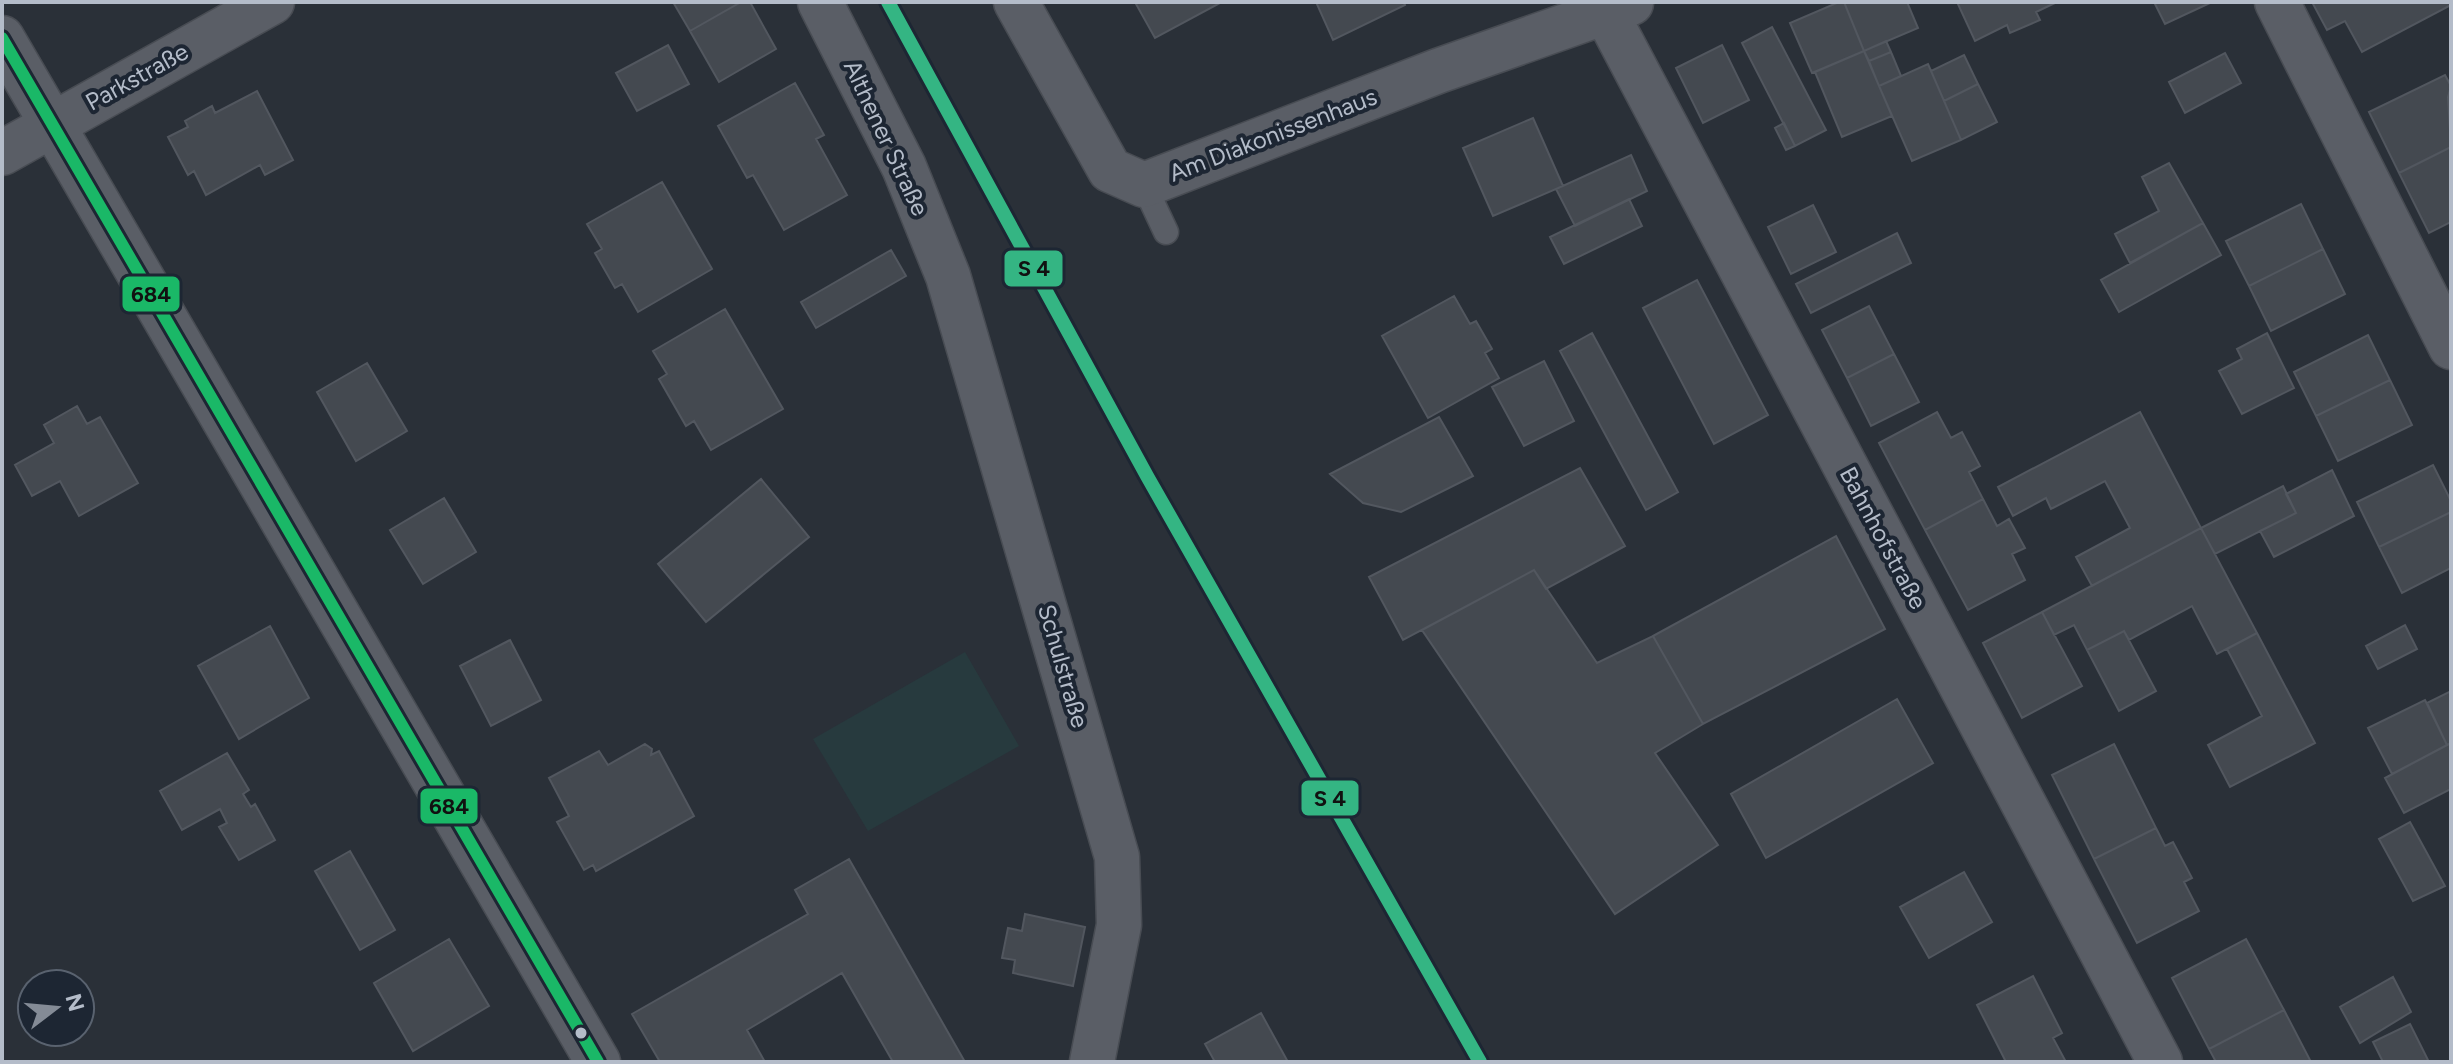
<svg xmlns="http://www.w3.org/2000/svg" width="2453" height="1064" viewBox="0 0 2453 1064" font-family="Figtree,sans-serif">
<rect width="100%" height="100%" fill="#2a3038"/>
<path fill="#273a3e" d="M965 652 1019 746 868 831 813 739Z"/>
<path fill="#444950" stroke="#52575f" stroke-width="2" d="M673 2H741L690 31Z
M741 2H750L776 49 719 82 690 31Z
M1140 2H1219L1220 3 1155 38 1136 4Z
M1316 2H1404L1405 5 1333 40Z
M1839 2H1844L1864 51 1812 73 1790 23Z
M1844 2H1907L1918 28 1864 51Z
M1957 2H2057L2036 12 2040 20 2010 33 2007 25 1975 41Z
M2154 2H2212L2165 24Z
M2312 2H2450L2451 5 2362 52 2345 21 2327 30Z
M1772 27 1826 130 1795 146 1742 43Z
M1886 41 1891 52 1869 61 1864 51Z
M668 45 689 84 637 111 616 73Z
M1722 45 1749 100 1703 123 1676 68Z
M1864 51 1892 116 1842 137 1815 72Z
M1891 52 1901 76 1879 86 1869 61Z
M2225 53 2241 83 2185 113 2169 82Z
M1964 55 1978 84 1944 101 1931 71Z
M1928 64 1961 140 1912 161 1879 86Z
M2445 75 2451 86 2448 97 2451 147 2399 173 2369 112Z
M795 83 824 135 816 139 847 195 784 230 753 175 747 178 718 126Z
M1978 84 1997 122 1961 140 1944 101Z
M257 91 293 160 265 175 260 165 206 195 194 171 188 175 168 137 188 127 185 121 212 106 215 113Z
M1533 118 1563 186 1493 216 1463 148Z
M1784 123 1795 146 1786 150 1775 128Z
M2451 147V222L2429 233 2399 173Z
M1631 155 1647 191 1575 226 1556 189Z
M2169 163 2203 223 2130 263 2115 234 2159 211 2142 177Z
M662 182 712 269 638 312 622 284 615 288 595 253 602 249 587 224Z
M1629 199 1642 226 1564 264 1550 237Z
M2301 204 2323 249 2249 286 2226 241Z
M1813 205 1836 252 1791 274 1768 227Z
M2203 223 2221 255 2119 312 2101 280Z
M1897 233 1911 263 1811 313 1796 284Z
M2323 249 2345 294 2271 331 2249 286Z
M891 250 906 276 816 328 801 302Z
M1697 280 1768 415 1714 444 1643 308Z
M1454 296 1470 324 1476 321 1492 349 1485 353 1499 378 1428 418 1382 336Z
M1869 306 1894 354 1847 378 1822 330Z
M725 309 783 409 711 450 694 421 686 426 659 379 667 374 653 351Z
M1592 333 1678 492 1646 510 1560 351Z
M2267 333 2294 388 2242 414 2219 371 2242 359 2237 349Z
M2368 335 2390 380 2316 416 2294 372Z
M1894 354 1919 402 1871 426 1847 378Z
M1544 361 1574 421 1524 446 1492 387Z
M367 363 407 431 356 461 317 392Z
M2390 380 2412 425 2338 461 2316 416Z
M77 406 87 424 100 417 138 483 79 516 60 481 32 496 15 465 54 443 44 425Z
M1937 412 1951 438 1962 432 1980 466 1969 472 1983 499 1925 530 1879 443Z
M2140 412 2201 528 2092 586 2076 557 2130 528 2105 481 2051 509 2046 498 2013 516 1998 487Z
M1439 417 1473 476 1401 512 1363 503 1330 474Z
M2433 465 2451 501V512L2379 547 2357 502Z
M1580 468 1625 546 1546 589 1534 570 1403 640 1369 577Z
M2332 470 2354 516 2274 557 2260 531 2296 513 2286 494Z
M761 479 809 537 706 622 658 564Z
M2283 486 2296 513 2215 554 2201 528Z
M444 498 476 552 423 584 390 530Z
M1983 499 1997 526 2009 519 2025 548 2012 554 2025 580 1968 610 1925 530Z
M2451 512V568L2402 593 2379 547Z
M2201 528 2257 633 2217 654 2192 606 2129 640 2124 631 2087 650 2074 625 2054 635 2042 612Z
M1836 536 1885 629 1703 724 1653 636Z
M1534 570 1597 663 1653 636 1703 724 1655 753 1718 845 1615 914 1422 630Z
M2042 612 2082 686 2022 718 1983 643Z
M2405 625 2417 649 2378 669 2366 646Z
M270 626 309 698 239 739 198 666Z
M2124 631 2156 691 2119 711 2087 650Z
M2257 633 2315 743 2230 787 2208 745 2262 716 2227 649Z
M510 640 541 700 491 726 460 666Z
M2451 691V743L2447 745 2427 703Z
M1897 699 1933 763 1766 858 1731 794Z
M2425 700 2447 745 2392 774 2368 728Z
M2451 743V789L2404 813 2385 778Z
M645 744 652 749 651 755 659 751 694 816 596 871 593 865 584 870 557 822 569 816 549 778 599 751 608 765Z
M2114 744 2156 828 2094 859 2052 775Z
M227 753 249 790 243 794 251 807 255 804 275 840 239 860 219 827 227 823 220 809 182 830 160 791Z
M2410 822 2445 886 2413 901 2379 839Z
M2156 828 2165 846 2173 842 2192 878 2184 882 2199 911 2137 943 2094 859Z
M350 851 395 930 360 950 315 871Z
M849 859 965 1062H893L842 973 747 1030 765 1062H660L632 1014 808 914 795 890Z
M1964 872 1992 922 1929 958 1900 907Z
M1025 914 1085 927 1073 986 1013 973 1015 960 1002 958 1008 928 1022 931Z
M449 939 489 1006 413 1051 374 983Z
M2246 939 2284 1010 2209 1049 2172 978Z
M2033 976 2062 1033 2053 1038 2066 1062H2006L1977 1005Z
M2393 977 2411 1012 2360 1043 2340 1007Z
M2284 1010 2311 1062H2216L2209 1049Z
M1261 1013 1288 1062H1215L1205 1044Z
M2410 1024 2429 1062H2383L2373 1042Z"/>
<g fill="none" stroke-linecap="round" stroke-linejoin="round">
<defs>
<path id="service" d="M1144 185 1166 232"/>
<path id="minor" d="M820 2 904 167 948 276 1117 857 1119 925 1092 1062
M1016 2 1110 170 1144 185 1438 71 1631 3
M2277 2 2451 347
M1606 13 2160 1062
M2 38 598 1062
M2 153 272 2"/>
</defs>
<use href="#service" stroke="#484c53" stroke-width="27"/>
<use href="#minor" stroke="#484c53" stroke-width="47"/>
<use href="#service" stroke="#5a5e66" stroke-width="24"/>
<use href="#minor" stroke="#5a5e66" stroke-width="44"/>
<defs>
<path id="bus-1" d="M2 38 598 1062"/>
</defs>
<use href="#bus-1" stroke="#1d2633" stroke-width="18"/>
<use href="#bus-1" stroke="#1ab867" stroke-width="12"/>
<defs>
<path id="rail-1" d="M888 2 1147 476 1480 1062"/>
</defs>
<use href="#rail-1" stroke="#1d2633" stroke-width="20"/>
<use href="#rail-1" stroke="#34b583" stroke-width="14"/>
</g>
<circle fill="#b4bcc9" stroke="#1d2633" stroke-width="3" cx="581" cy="1033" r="7"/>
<g text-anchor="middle" stroke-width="8" stroke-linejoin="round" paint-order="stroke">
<g font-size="24" fill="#b4bcc9" stroke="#1d2633">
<text transform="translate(137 77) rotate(-29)" y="8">Parkstraße</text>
<text transform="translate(1273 135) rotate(-21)" y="8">Am Diakonissenhaus</text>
<text transform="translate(886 138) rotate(65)" y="8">Althener Straße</text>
<text transform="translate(1883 538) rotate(62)" y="8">Bahnhofstraße</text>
<text transform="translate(1063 666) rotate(74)" y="8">Schulstraße</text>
</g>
</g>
<g stroke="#1d2633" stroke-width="3">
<rect x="1003" y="249" width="61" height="39" rx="8" fill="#34b583"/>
<rect x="121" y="275" width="60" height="38" rx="8" fill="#1ab867"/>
<rect x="1300" y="779" width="60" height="38" rx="8" fill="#34b583"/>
<rect x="419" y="787" width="60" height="38" rx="8" fill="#1ab867"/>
</g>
<g font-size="22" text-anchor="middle" font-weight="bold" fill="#111">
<text x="1034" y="276">S 4</text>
<text x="151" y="302">684</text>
<text x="1330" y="806">S 4</text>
<text x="449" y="814">684</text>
</g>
<rect width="2453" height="1064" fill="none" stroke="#b4bcc9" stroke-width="8"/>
<g transform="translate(56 1008) rotate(74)"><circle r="38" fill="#1d2633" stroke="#59626f" stroke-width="2"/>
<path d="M0-6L14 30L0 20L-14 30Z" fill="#848b96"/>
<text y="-12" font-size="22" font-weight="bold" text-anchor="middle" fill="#b4bcc9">N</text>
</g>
</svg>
